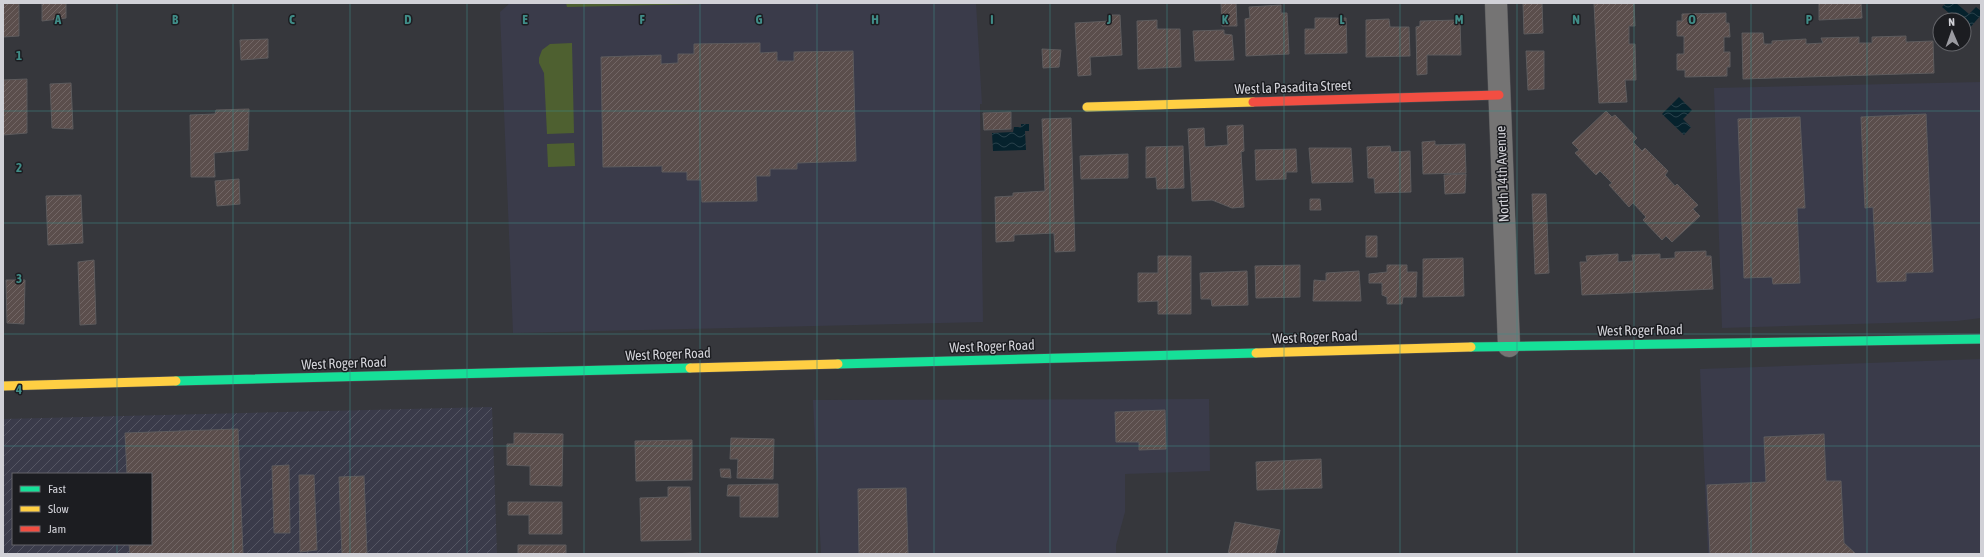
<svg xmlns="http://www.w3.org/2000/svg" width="1984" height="557" viewBox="0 0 1984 557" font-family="'Asap Condensed',sans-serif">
<defs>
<pattern id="industrial-furrows" width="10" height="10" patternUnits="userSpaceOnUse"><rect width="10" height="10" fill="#3a3b4a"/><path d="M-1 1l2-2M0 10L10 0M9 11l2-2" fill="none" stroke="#555663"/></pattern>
<pattern id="water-waves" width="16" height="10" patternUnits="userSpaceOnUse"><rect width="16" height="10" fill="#06222d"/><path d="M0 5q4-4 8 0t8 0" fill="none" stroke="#29414b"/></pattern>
<pattern id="building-hatch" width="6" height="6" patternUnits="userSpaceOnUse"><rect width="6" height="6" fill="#5b4e4c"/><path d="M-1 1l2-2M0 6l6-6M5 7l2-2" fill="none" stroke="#726665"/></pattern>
</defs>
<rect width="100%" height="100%" fill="#36373c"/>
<path fill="#3a3b4a" d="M510 3H976L982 104H980L983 322 513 333 500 12Z
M1981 82V318L1957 321 1722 328 1714 88Z
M1981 359V554H1708L1700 369Z
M1209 399 1210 471 1125 474V512L1116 545V554H821L813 400Z"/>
<path fill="url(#industrial-furrows)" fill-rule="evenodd" d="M492 407 497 554H3V419ZM13 474H151V544H13Z"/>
<path fill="#4e6030" d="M566 3H749L567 7Z
M572 43 574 133 547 134 544 73 539 63V58L542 50 550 44Z
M574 143 575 166 548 167 547 144Z"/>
<path fill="url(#water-waves)" d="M1946 3H1956L1969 14 1976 7 1981 11V15L1968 30 1964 26V20H1957L1942 7Z
M1679 97 1692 110 1683 119 1691 127 1684 135 1662 114Z
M1021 124H1029V131H1025L1026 150 993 151 992 133 1013 132 1014 127H1021Z"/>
<path fill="url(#building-hatch)" stroke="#5d5b5d" d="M3 3H19V36L3 37Z
M42 3H66V18L42 21Z
M1221 3H1236L1237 26H1222Z
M1523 3H1542L1543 33 1524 34Z
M1594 3H1634L1635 26H1629V44H1635L1636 80H1625L1627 102 1599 103Z
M1819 3H1861L1862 18 1819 20Z
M1281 5V13H1287L1289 54 1246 56 1245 19 1250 18 1249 7Z
M1726 13V23H1729L1730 37H1724V52H1730V67H1727V76L1685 77V70H1677V54H1684V36H1677V21H1682V14Z
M1109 15H1120L1122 55 1090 57 1091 75 1078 76 1075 23 1110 21Z
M1315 18H1346L1347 53 1305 54V29H1315Z
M1389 19 1390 27H1409L1410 56 1366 57V20Z
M1157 20V29H1180L1181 67 1138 69 1137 21Z
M1460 20 1461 55H1427V74L1417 75 1416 27 1420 26V21Z
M1224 30V34L1232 35 1234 60 1195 61 1193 31Z
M1742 33H1763L1764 44H1772V41L1806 39V44L1823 43 1821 38 1859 37V43H1872V37L1906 36V42L1933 41 1934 73 1743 79Z
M268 39V58L241 60 240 40Z
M760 43V53L777 52V61H794V52L853 51 856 161 797 163V169H770V176H756L757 201 702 202 701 180H687V172H662V166L603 167 601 57 661 55V64L678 63V54H694V44Z
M1042 49 1061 50 1059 67 1043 68Z
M1526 51H1544V89L1528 90Z
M27 79V133L3 135V80Z
M71 83 73 129 52 128 50 84Z
M249 109 248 150 214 153 215 177H191L190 115 215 114 216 110Z
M1606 111 1612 117 1615 115 1637 138 1633 142 1642 151 1645 148 1668 171 1665 175 1675 186 1677 184 1698 205 1693 209 1700 216 1672 242 1666 236 1662 240 1643 220 1646 217 1633 203 1629 207 1609 185 1612 183 1600 171 1596 175 1575 153 1579 150 1572 143Z
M1011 112V129L984 130 983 113Z
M1926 114 1933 272 1906 273V281L1877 282 1873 207 1865 208 1861 117Z
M1800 117 1805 208H1797L1800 283 1773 284 1772 277 1744 278 1738 119Z
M1071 118 1075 251 1055 252 1054 233 1014 235V241L996 242 995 197 1013 196V193L1045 191 1042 119Z
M1243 125 1244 151 1241 152 1244 207 1232 208 1212 200 1192 201 1188 129 1204 128 1205 147 1228 145 1227 126Z
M1435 141V145L1465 144 1466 173 1423 174 1422 142Z
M1183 146 1184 188 1157 189 1156 177 1146 178V147Z
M1390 146 1391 152 1410 151 1411 192 1375 193 1374 178H1368L1367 147Z
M1309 148H1351L1353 182 1312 183Z
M1296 149 1297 172H1286V179L1256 180 1255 150Z
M1128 154V178L1081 179 1080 156Z
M1466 174 1465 193 1445 194 1444 175Z
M239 179 240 204 217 206 215 181Z
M1532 194H1546L1549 273 1535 274Z
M81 195 83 243 48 245 46 196Z
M1310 199H1320L1321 210H1310Z
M1366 236H1377V257H1366Z
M1706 251V256H1711L1713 289 1582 295 1580 262H1587L1586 256 1618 254V262L1633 261 1632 255 1660 254V259L1675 258V252Z
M1158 256H1191V314H1158V301L1138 302V273H1158Z
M1463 258 1464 296 1423 297V259Z
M94 260 96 324 80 325 78 262Z
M1300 265V297L1256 298 1255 266Z
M1387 265H1407V272H1417L1416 297H1403L1402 304H1387V297L1382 295V283H1369V274L1387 272Z
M1247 271 1248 305 1212 306 1211 299H1201L1200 273Z
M1359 271 1361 301H1313L1314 280 1326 281V273Z
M6 280H25L24 324 7 323Z
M1165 410 1166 449 1139 450V442H1116L1115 412Z
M238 429 243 554H130L129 544H151V474H127L125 433Z
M514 433 563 434 562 486 530 485V466L507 465V444H514Z
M1824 434 1826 481H1841L1844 543 1856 554H1710L1707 485 1766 482 1764 437Z
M731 438 774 439 773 479 737 478 738 459H730Z
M692 440V480L636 481 635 441Z
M1321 459 1322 488 1257 490 1256 462Z
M289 465 290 533H274L272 466Z
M720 469H730L731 478 721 477Z
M299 475H314L317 550 300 552Z
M364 476 367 554H342L339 477Z
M778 484V517H740V496H727L728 485Z
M668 487H690L691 540 641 541 640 498 668 497Z
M906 488 908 554H859L858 489Z
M508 502H562V534H529V515H508Z
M1235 522 1280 530 1275 554H1228Z
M518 545H566V554H518Z
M698 553V554H665Z"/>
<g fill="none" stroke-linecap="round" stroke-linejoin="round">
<defs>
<path id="street" d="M1496 3 1509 346"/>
<path id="fast" d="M1471 347 1981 339
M838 364 1256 353
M176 381 690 368"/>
<path id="slow" d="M1087 107 1253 102
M1256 353 1471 347
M690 368 838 364
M3 386 176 381"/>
<path id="jam" d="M1253 102 1499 95"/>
</defs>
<use href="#street" stroke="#535457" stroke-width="23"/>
<use href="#fast" stroke="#535457" stroke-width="10"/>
<use href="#slow" stroke="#535457" stroke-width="10"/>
<use href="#jam" stroke="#535457" stroke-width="10"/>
<use href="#street" stroke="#757474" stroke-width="22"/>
<use href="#fast" stroke="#16e098" stroke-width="9"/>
<use href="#slow" stroke="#ffcf43" stroke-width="9"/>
<use href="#jam" stroke="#f24e42" stroke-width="9"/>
</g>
<path fill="none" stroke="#408d88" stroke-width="1" stroke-opacity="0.55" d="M117 3V474M233 3V554M350 3V554M467 3V554M584 3V554M700 3V554M817 3V554M934 3V554M1050 3V554M1167 3V554M1284 3V554M1400 3V554M1517 3V554M1634 3V554M1751 3V554M1867 3V554M3 111H1981M3 223H1981M3 334H1981M3 446H1981M117 544V554"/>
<g text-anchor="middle" stroke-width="3" stroke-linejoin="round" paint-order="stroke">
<g font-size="14" fill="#d1d1d7" stroke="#1c1d21">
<text transform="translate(1293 87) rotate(-2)" y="5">West la Pasadita Street</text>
<text transform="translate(1502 174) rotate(-92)" y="5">North 14th Avenue</text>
<text transform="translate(1640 330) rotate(-1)" y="5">West Roger Road</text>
<text transform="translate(1315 337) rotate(-2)" y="5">West Roger Road</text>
<text transform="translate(992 346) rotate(-2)" y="5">West Roger Road</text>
<text transform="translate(668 354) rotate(-2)" y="5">West Roger Road</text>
<text transform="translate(344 363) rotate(-2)" y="5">West Roger Road</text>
</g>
</g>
<g font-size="13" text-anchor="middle" font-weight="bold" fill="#408d88" stroke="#1c1d21" stroke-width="3" stroke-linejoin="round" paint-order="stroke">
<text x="58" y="24">A</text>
<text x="175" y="24">B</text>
<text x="292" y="24">C</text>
<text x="408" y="24">D</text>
<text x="525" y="24">E</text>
<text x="642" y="24">F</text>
<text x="759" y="24">G</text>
<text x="875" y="24">H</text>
<text x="992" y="24">I</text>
<text x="1109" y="24">J</text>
<text x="1225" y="24">K</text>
<text x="1342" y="24">L</text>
<text x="1459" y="24">M</text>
<text x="1576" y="24">N</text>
<text x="1692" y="24">O</text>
<text x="1809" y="24">P</text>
<text x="19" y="60">1</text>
<text x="19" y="172">2</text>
<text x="19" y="283">3</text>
<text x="19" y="394">4</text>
</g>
<rect width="1984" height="557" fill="none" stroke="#d1d1d7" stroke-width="8"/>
<rect x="12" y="473" width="140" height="72" fill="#1c1d21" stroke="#64656a"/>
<rect x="20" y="486" width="20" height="6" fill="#16e098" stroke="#64656a"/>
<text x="48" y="493" font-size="12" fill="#d1d1d7">Fast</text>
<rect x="20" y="506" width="20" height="6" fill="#ffcf43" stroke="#64656a"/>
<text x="48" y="513" font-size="12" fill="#d1d1d7">Slow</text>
<rect x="20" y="526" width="20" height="6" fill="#f24e42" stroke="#64656a"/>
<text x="48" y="533" font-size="12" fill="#d1d1d7">Jam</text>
<g transform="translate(1952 32) rotate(358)"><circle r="19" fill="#1c1d21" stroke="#64656a"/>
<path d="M0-3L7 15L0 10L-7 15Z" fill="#9b9ba1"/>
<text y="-6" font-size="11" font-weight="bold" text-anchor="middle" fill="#d1d1d7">N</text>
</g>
</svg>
